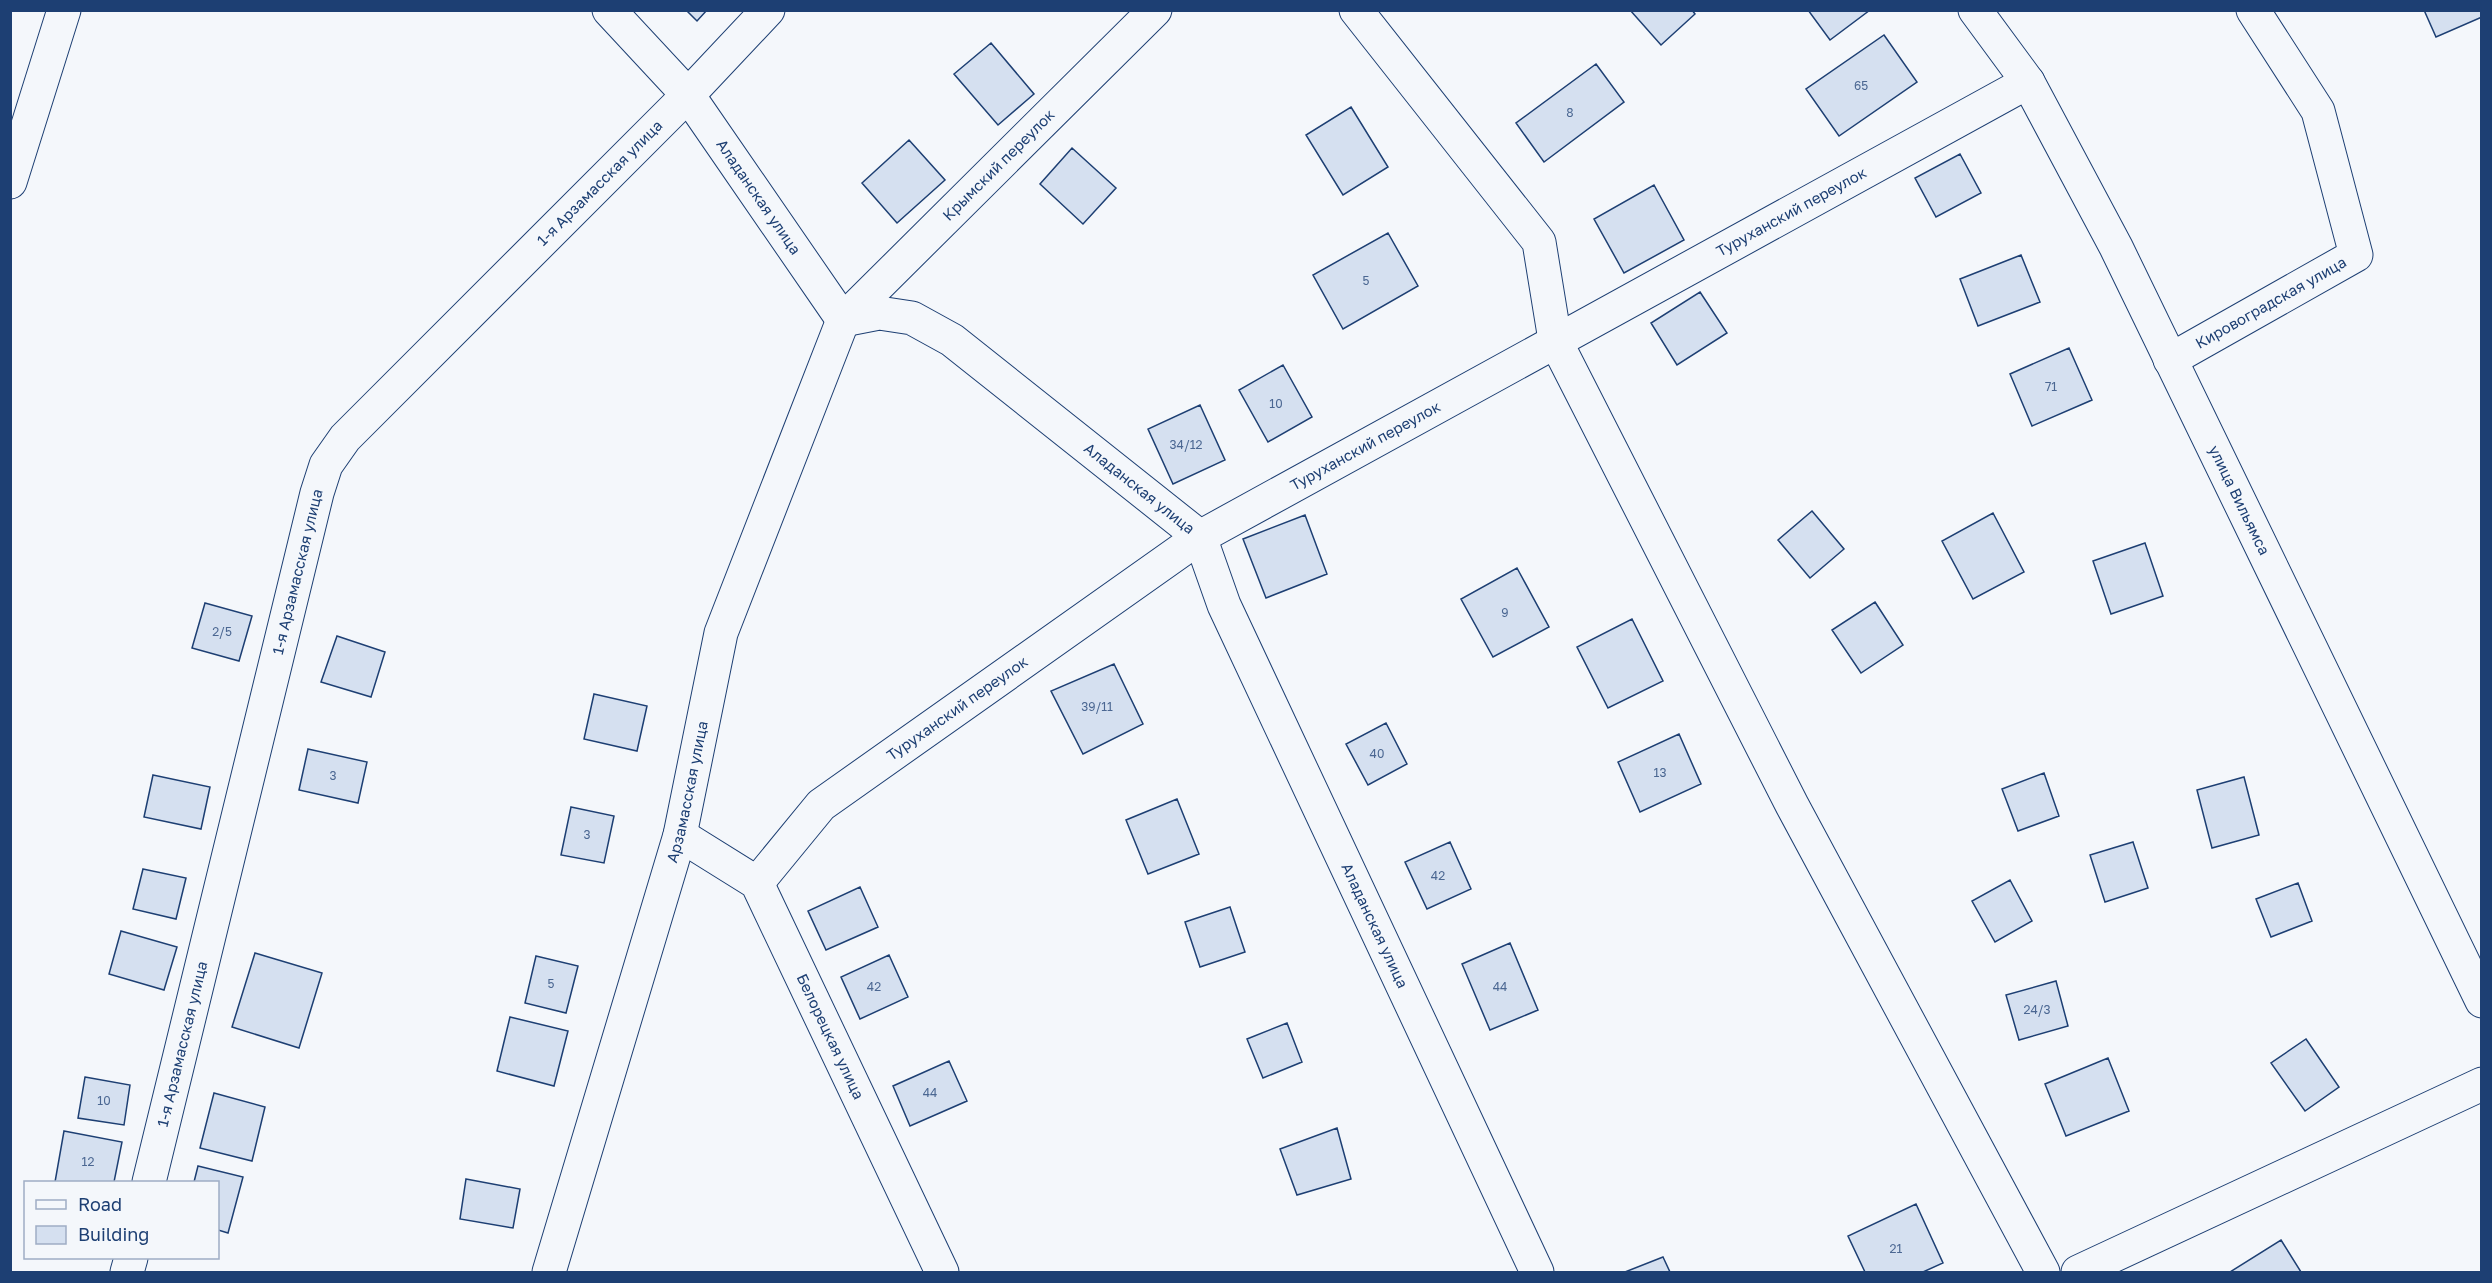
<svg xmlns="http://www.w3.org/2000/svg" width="2492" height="1283" viewBox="0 0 2492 1283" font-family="'Golos Text',sans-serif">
<rect width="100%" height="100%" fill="#f4f7fb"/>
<path fill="#d5e0f0" stroke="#1d3f73" stroke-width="1.5" d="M686 10H707L697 21Z
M1630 10H1692L1695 14 1661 45Z
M1808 10H1870L1830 40Z
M2424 10H2482V17L2436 37Z
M1884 35 1917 82 1839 136 1806 89Z
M991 43 1034 94 998 125 954 74Z
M1596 64 1624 102 1544 162 1516 123Z
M1351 107 1388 167 1343 195 1306 135Z
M909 140 945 180 897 223 862 183Z
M1072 148 1116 188 1083 224 1040 184Z
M1960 154 1981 193 1936 217 1915 178Z
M1654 185 1684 240 1624 273 1594 219Z
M1388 233 1418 286 1343 329 1313 275Z
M2021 255 2040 302 1978 326 1960 279Z
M1700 292 1727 333 1677 365 1651 323Z
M2069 348 2092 400 2032 426 2010 374Z
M1283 365 1312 417 1268 442 1239 390Z
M1200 405 1225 460 1173 484 1148 429Z
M1812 511 1844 549 1810 578 1778 540Z
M1993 513 2024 572 1973 599 1942 541Z
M1305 515 1327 574 1266 598 1243 539Z
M2145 543 2163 596 2111 614 2093 561Z
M1517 568 1549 627 1493 657 1461 599Z
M1875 602 1903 645 1861 673 1832 630Z
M205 603 252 616 239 661 192 648Z
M1632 619 1663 681 1608 708 1577 647Z
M337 636 385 652 371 697 321 682Z
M1114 664 1143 724 1083 754 1051 691Z
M594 694 647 706 637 751 584 739Z
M1386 723 1407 764 1368 785 1346 744Z
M1679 734 1701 784 1640 812 1618 762Z
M308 749 367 762 358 803 299 790Z
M2044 773 2059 816 2018 831 2002 789Z
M153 775 210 787 201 829 144 817Z
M2244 777 2259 835 2212 848 2197 790Z
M1177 799 1199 854 1148 874 1126 820Z
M571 807 614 816 604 863 561 855Z
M1450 842 1471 889 1427 909 1405 862Z
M2133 842 2148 888 2105 902 2090 855Z
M143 869 186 878 176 919 133 909Z
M2010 880 2032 921 1995 942 1972 901Z
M2298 883 2312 921 2271 937 2256 899Z
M860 887 878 927 826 950 808 911Z
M1230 907 1245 952 1200 967 1185 922Z
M121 931 177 947 164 990 109 974Z
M1510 943 1538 1010 1490 1030 1462 964Z
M255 953 322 973 299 1048 232 1027Z
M889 955 908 997 860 1019 841 977Z
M536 956 578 966 566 1013 525 1003Z
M2056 981 2068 1026 2019 1040 2006 995Z
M510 1017 568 1031 554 1086 497 1071Z
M1287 1023 1302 1062 1263 1078 1247 1039Z
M2306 1039 2339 1087 2305 1111 2271 1063Z
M2108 1058 2129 1111 2066 1136 2045 1084Z
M949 1061 967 1101 910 1126 893 1086Z
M85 1077 130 1085 124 1125 78 1118Z
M214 1093 265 1107 252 1161 200 1148Z
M1337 1128 1351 1179 1297 1195 1280 1149Z
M64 1131 122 1142 114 1182H55Z
M198 1166 243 1177 228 1233 218 1230V1182H194Z
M466 1179 520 1189 513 1228 460 1219Z
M1916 1204 1943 1263 1923 1272H1865L1848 1236Z
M2281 1240 2301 1272H2230Z
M1663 1257 1670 1272H1625Z"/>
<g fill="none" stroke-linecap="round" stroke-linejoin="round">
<defs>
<g id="minor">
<path id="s1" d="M609 10 688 95 843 320 879 313 912 318 952 340 1200 537 1224 605 1537 1272"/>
<path d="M1356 10 1539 242 1555 340 1792 805 2043 1272"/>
<path d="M10 182 64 10"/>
<path id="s2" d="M2170 360 2356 255 2318 111 2253 10"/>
<path id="s3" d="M680 835 757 883 942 1272"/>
<path id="s4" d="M757 883 821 805 1200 537 2028 82"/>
<path id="s5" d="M149 1182 317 493 326 465 345 438 688 95 768 10"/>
<path d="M127 1272 131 1258"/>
<path id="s6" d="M549 1272 680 835 721 633 843 320 1155 10"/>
<path d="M2078 1272 2482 1084"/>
</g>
<g id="primary">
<path id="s7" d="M1975 10 2028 82 2116 247 2482 1001"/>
</g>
</defs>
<use href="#minor" stroke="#1d3f73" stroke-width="35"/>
<use href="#primary" stroke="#1d3f73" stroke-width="35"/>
<use href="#minor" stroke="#f4f7fb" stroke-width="33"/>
<use href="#primary" stroke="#f4f7fb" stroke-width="33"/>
</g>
<g text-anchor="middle" stroke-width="4.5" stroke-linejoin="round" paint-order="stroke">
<g font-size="12" fill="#4b6792">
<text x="1861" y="90">65</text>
<text x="1570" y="117">8</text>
<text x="1366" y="285">5</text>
<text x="2051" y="391">71</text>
<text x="1276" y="408">10</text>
<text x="1186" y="449">34/12</text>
<text x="1505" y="617">9</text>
<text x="222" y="636">2/5</text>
<text x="1097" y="711">39/11</text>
<text x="1377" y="758">40</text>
<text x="1660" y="777">13</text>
<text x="333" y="780">3</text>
<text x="587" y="839">3</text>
<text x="1438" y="880">42</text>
<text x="551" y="988">5</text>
<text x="874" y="991">42</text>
<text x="1500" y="991">44</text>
<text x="2037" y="1014">24/3</text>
<text x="930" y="1097">44</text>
<text x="104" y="1105">10</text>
<text x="88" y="1166">12</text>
<text x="1896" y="1253">21</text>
</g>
<g font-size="15" fill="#1d3f73" stroke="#f4f7fb">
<text dy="5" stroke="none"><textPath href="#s6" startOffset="1218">Крымский переулок</textPath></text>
<text dy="5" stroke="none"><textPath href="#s5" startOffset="1132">1-я Арзамасская улица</textPath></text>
<text dy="5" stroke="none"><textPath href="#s1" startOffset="240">Аладанская улица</textPath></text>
<text dy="5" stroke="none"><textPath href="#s4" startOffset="1240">Туруханский переулок</textPath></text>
<text dy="5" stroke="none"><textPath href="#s2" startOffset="116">Кировоградская улица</textPath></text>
<text dy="5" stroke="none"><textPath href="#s4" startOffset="754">Туруханский переулок</textPath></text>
<text dy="5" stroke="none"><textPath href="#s1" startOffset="744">Аладанская улица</textPath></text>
<text dy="5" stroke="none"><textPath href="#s7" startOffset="558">улица Вильямса</textPath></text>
<text dy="5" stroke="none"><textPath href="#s5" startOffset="628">1-я Арзамасская улица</textPath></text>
<text dy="5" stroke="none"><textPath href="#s4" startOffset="268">Туруханский переулок</textPath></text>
<text dy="5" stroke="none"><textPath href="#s6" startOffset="500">Арзамасская улица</textPath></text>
<text dy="5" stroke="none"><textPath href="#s1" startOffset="1248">Аладанская улица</textPath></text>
<text dy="5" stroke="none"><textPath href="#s3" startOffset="261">Белорецкая улица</textPath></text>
<text dy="5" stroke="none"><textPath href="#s5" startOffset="142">1-я Арзамасская улица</textPath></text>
</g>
</g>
<rect width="2492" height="1283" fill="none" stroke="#1d3f73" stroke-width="24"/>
<rect x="24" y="1181" width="195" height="78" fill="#f4f7fb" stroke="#9eadc5" stroke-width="1.5"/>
<rect x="36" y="1200" width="30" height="9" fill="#f4f7fb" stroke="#9eadc5" stroke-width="1.5"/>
<text x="78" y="1211" font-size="18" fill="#1d3f73">Road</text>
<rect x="36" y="1226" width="30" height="18" fill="#d5e0f0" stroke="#9eadc5" stroke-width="1.5"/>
<text x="78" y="1241" font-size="18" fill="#1d3f73">Building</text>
</svg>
